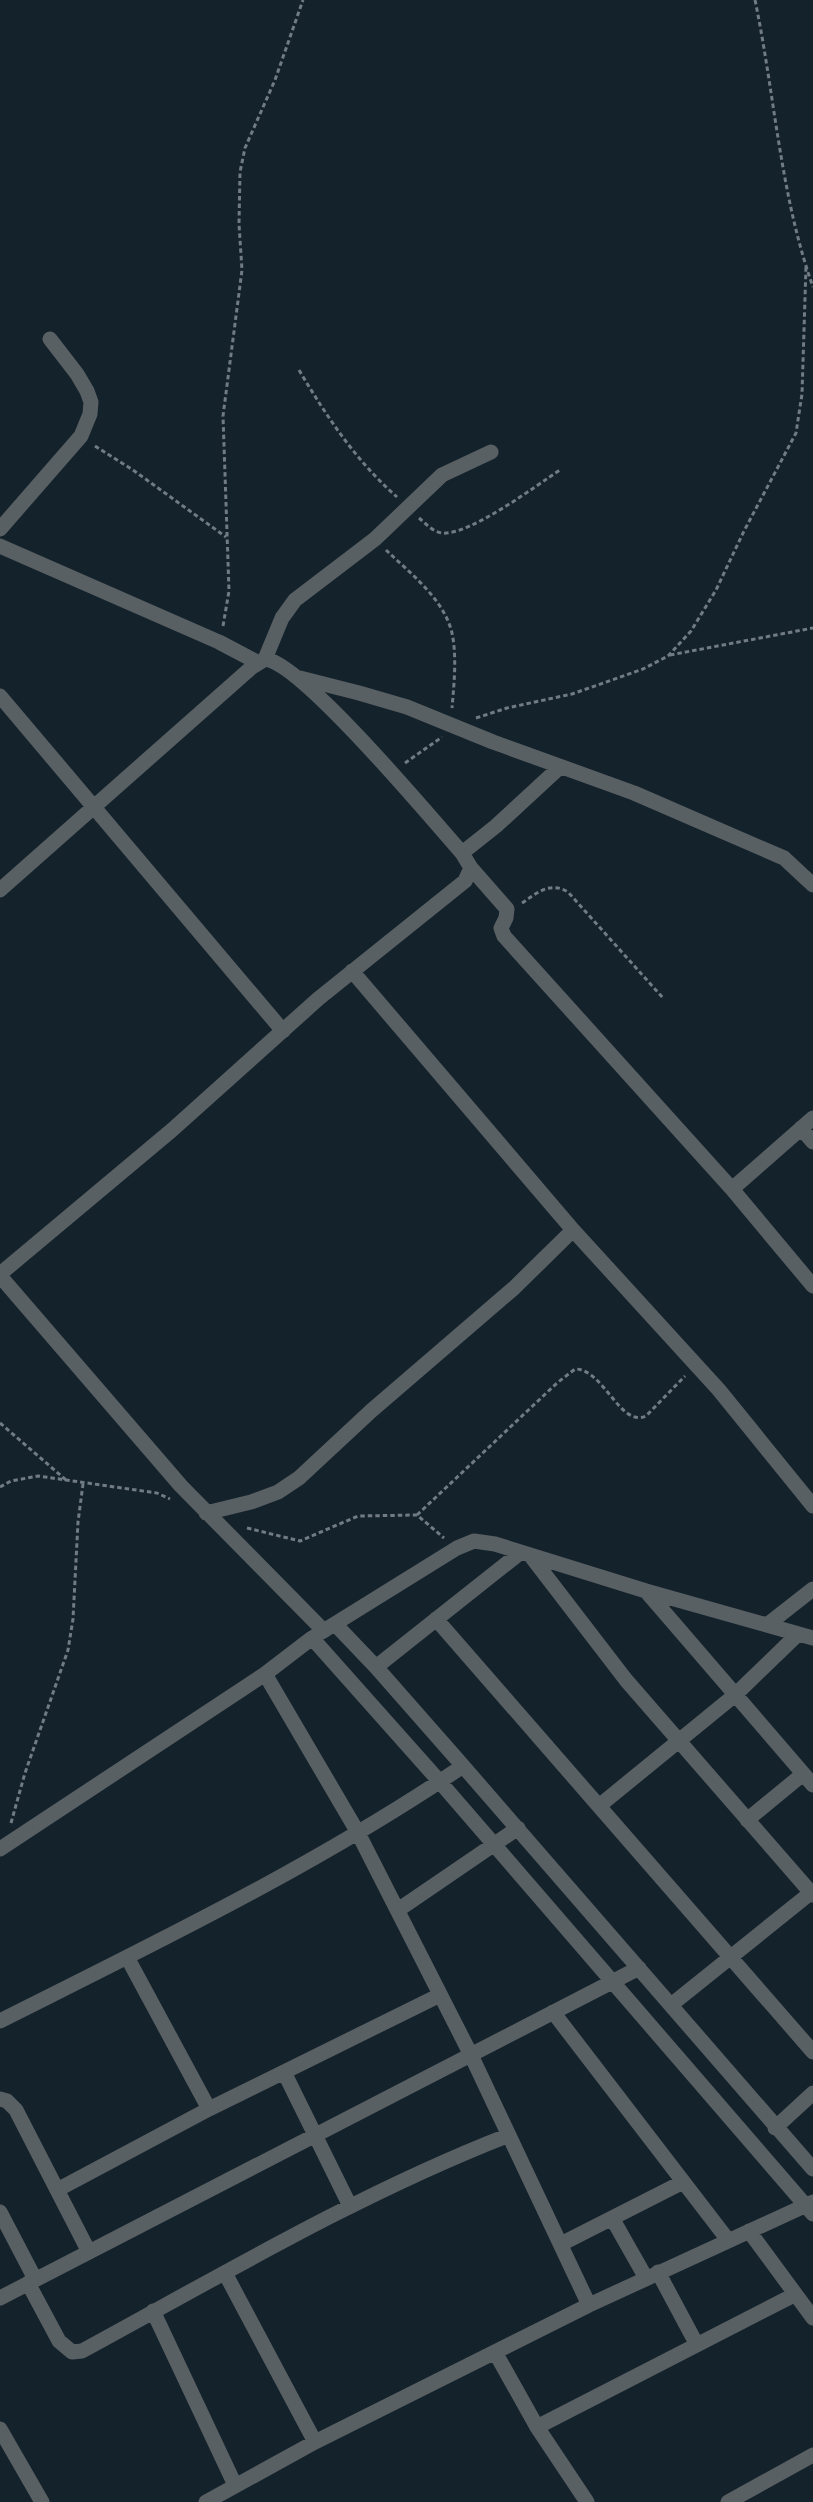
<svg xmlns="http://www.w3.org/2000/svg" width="813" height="2502" viewBox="0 0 813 2502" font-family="'Titillium Web',sans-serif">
<rect width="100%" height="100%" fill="#14222b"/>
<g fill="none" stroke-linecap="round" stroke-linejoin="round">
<path stroke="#707b83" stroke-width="3" stroke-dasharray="4.5 3" stroke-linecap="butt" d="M755 0C775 96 780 194 813 287
M299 370C327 417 356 461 397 497
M95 446 133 470 226 537
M419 518C426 524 433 532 442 533 469 536 537 485 560 470
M386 550C410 573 444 599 452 633 457 657 454 684 452 708
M223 626 229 591 223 416 242 270 239 224 240 172 245 148 275 80 303 0
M670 655 813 628
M476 718 507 708 572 694 643 669 668 656 691 631 716 590 744 531 796 433 802 394 806 266
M405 763 442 737
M522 903C537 893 550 881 568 892L663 998
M0 1423 66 1480
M0 1487 11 1481 38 1476 157 1493 170 1499
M417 1515 557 1383 575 1369C604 1369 620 1428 646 1416L685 1376
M247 1528 300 1541 358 1516 417 1515 444 1538
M11 1823 25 1773 68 1650 73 1619 78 1522 83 1484"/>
<path stroke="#596064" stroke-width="15" d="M0 529 81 436 90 414 91 402 87 391 77 374 50 339
M0 546 219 642 257 662
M265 659 282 618 295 600 375 539 442 475 491 452
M300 678 359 693 407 707 493 742 634 793 784 858 813 885
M0 696 283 1031
M462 853 496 826 560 767
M471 868 507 909 506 918 501 928 504 936 732 1189 813 1286
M0 890 252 667 265 659C302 663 431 818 462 853L471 868 465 881 318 999 172 1130 0 1274
M352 971 573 1230 719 1390 813 1506
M801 1128 813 1142
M732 1189 813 1118
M0 1276 181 1486 324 1631
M206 1513 251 1502 278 1492 299 1478 371 1411 514 1288 573 1230
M530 1555 626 1680 813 1895
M646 1591 813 1785
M436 1619 813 2052
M335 1624 376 1667 463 1766 813 2169
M767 1625 813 1589
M312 1638 440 1782 813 2214
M376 1667 521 1552
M265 1674 357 1831 471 2055 589 2305
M599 1806 735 1695 798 1634
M747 1820 803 1774
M0 1849 265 1674 312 1638 457 1548 474 1541 495 1544 646 1591 813 1638
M398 1910 518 1828
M127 1957 209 2109
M671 2005 813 1891
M553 2012 728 2240
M0 2021C157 1942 317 1865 463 1766
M284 2072 350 2206
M0 2099 7 2101 16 2110 89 2252
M775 2128 813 2093
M57 2190 209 2109 440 1995
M0 2212 35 2279
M612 2218 646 2278
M749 2231 813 2318
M561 2244 683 2182
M658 2272 697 2345
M225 2273 315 2442
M28 2283 59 2341 72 2352 82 2351C222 2275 360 2193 509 2135
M0 2298 639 1968
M153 2311 235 2485
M495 2352 537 2427 587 2502
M537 2427 794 2295
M0 2429 42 2502
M206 2502 315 2442 589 2305 813 2202
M728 2502 813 2455"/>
</g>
</svg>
